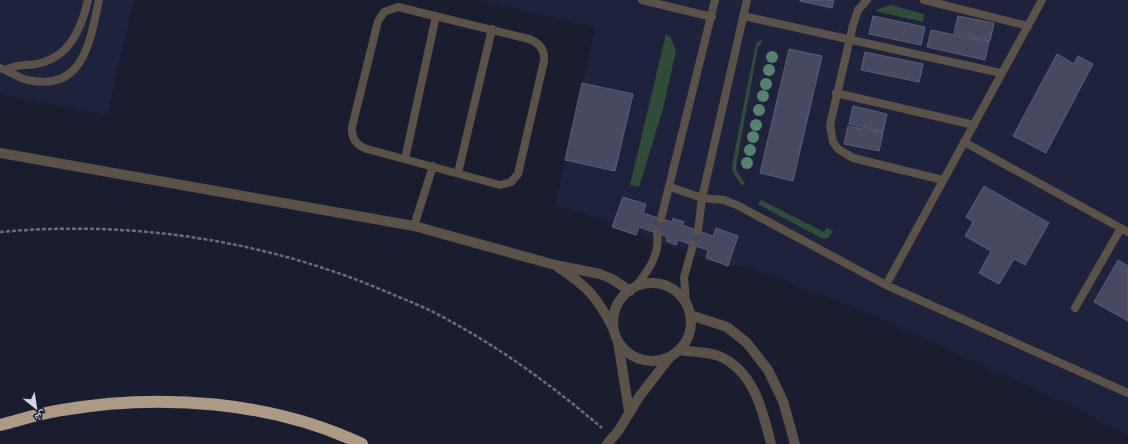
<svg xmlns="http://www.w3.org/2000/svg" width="1128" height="444" viewBox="0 0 1128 444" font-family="'Roboto Condensed','Noto Naskh Arabic',sans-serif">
<rect width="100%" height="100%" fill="#1a1d30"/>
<path fill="#1f223c" d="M0 0H134L107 116 0 94Z
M477 0H1128V436L1076 408 871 315 749 267 728 266 612 227 613 223 555 206 595 28Z"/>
<path fill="#2e4c38" d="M891 5 924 14 923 22 875 11 881 8Z
M666 34 671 38 676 51 663 109 639 187 630 185Z
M762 40 761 44 758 47 737 160 736 170 745 183 742 186 732 171 733 160 755 48 757 42Z
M761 200 824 232 827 228 833 231 828 238 823 239 758 204Z"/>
<path fill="#464960" stroke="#5b5f77" d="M800 0H834L832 8 800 1Z
M873 16 925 27 921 45 869 34Z
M958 16 994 23 990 41 954 33Z
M931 30 989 42 985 60 927 47Z
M789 49 822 56 793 181 760 173Z
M865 52 923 64 919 82 861 70Z
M1057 54 1074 64 1078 56 1093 64 1046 153 1013 136Z
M582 83 633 94 615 171 565 160Z
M853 106 887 114 883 132 849 124Z
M848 126 883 133 879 151 844 144Z
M984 186 1049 223 1025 265 1014 259 999 284 979 273 991 251 965 236 973 222 966 217Z
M623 197 646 204 643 213 661 219 672 222 673 218 684 222 682 225 713 236 716 228 738 236 728 266 706 258 708 250 678 240 676 245 666 241 667 237 639 227 636 235 612 227Z
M1118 260 1128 266V321L1094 302Z"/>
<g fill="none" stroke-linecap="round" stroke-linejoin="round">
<path stroke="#6b6d7e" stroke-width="2.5" stroke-dasharray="4 2" stroke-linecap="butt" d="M0 232C132 220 265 240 387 292 408 301 430 309 450 321 505 351 555 388 602 428"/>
<path stroke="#5a5249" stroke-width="8" d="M642 0 712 17
M867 0 858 10 853 25 830 125 833 142 838 149 853 158 943 180
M924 0 1028 26
M398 7 529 39C540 43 545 50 544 61L518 174 511 182 500 185 367 149C356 145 351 138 352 127L378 21 384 12Z
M743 16 1001 73
M0 68C10 71 18 78 28 80 84 92 90 41 99 0
M6 70C16 64 25 66 36 64 69 58 81 30 88 0
M836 93 974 125
M964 142 1128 232
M405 159 436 16
M458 173 492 29
M670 187 702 198 724 200 739 206 886 285 1128 393
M661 219 715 0
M414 226 433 166
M698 231 702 198 747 0
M886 285 1042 0
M634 288C647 273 661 254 657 233
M686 302 684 277 693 245
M1075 308 1121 228"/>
<path stroke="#5a5249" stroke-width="10" d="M0 153 414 226 555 265 600 274 612 279 630 291
M558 267C587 286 597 297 613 328
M613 322a39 39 0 1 1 78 0a39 39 0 1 1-78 0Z
M690 315 727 327 747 343 768 370 783 401 795 444
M618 342 629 411
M679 350C692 352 708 352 719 356 754 371 763 411 771 444
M607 444 619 430 639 397 670 357"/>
<path stroke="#ac9a84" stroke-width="12" d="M0 425C20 420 41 413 62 410 160 393 271 401 362 444"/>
</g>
<g fill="#56836f">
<circle cx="772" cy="57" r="6"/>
<circle cx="769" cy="70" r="6"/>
<circle cx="766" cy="84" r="6"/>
<circle cx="763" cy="96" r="6"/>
<circle cx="759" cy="110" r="6"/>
<circle cx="756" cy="125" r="6"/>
<circle cx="753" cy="137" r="6"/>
<circle cx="750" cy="150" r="6"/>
<circle cx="747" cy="163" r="6"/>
</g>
<g transform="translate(36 408) rotate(150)" stroke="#1a1d30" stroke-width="3" paint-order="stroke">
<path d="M0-3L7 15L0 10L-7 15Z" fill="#d2d4e2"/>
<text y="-6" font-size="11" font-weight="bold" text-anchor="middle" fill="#d2d4e2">ش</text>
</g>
</svg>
